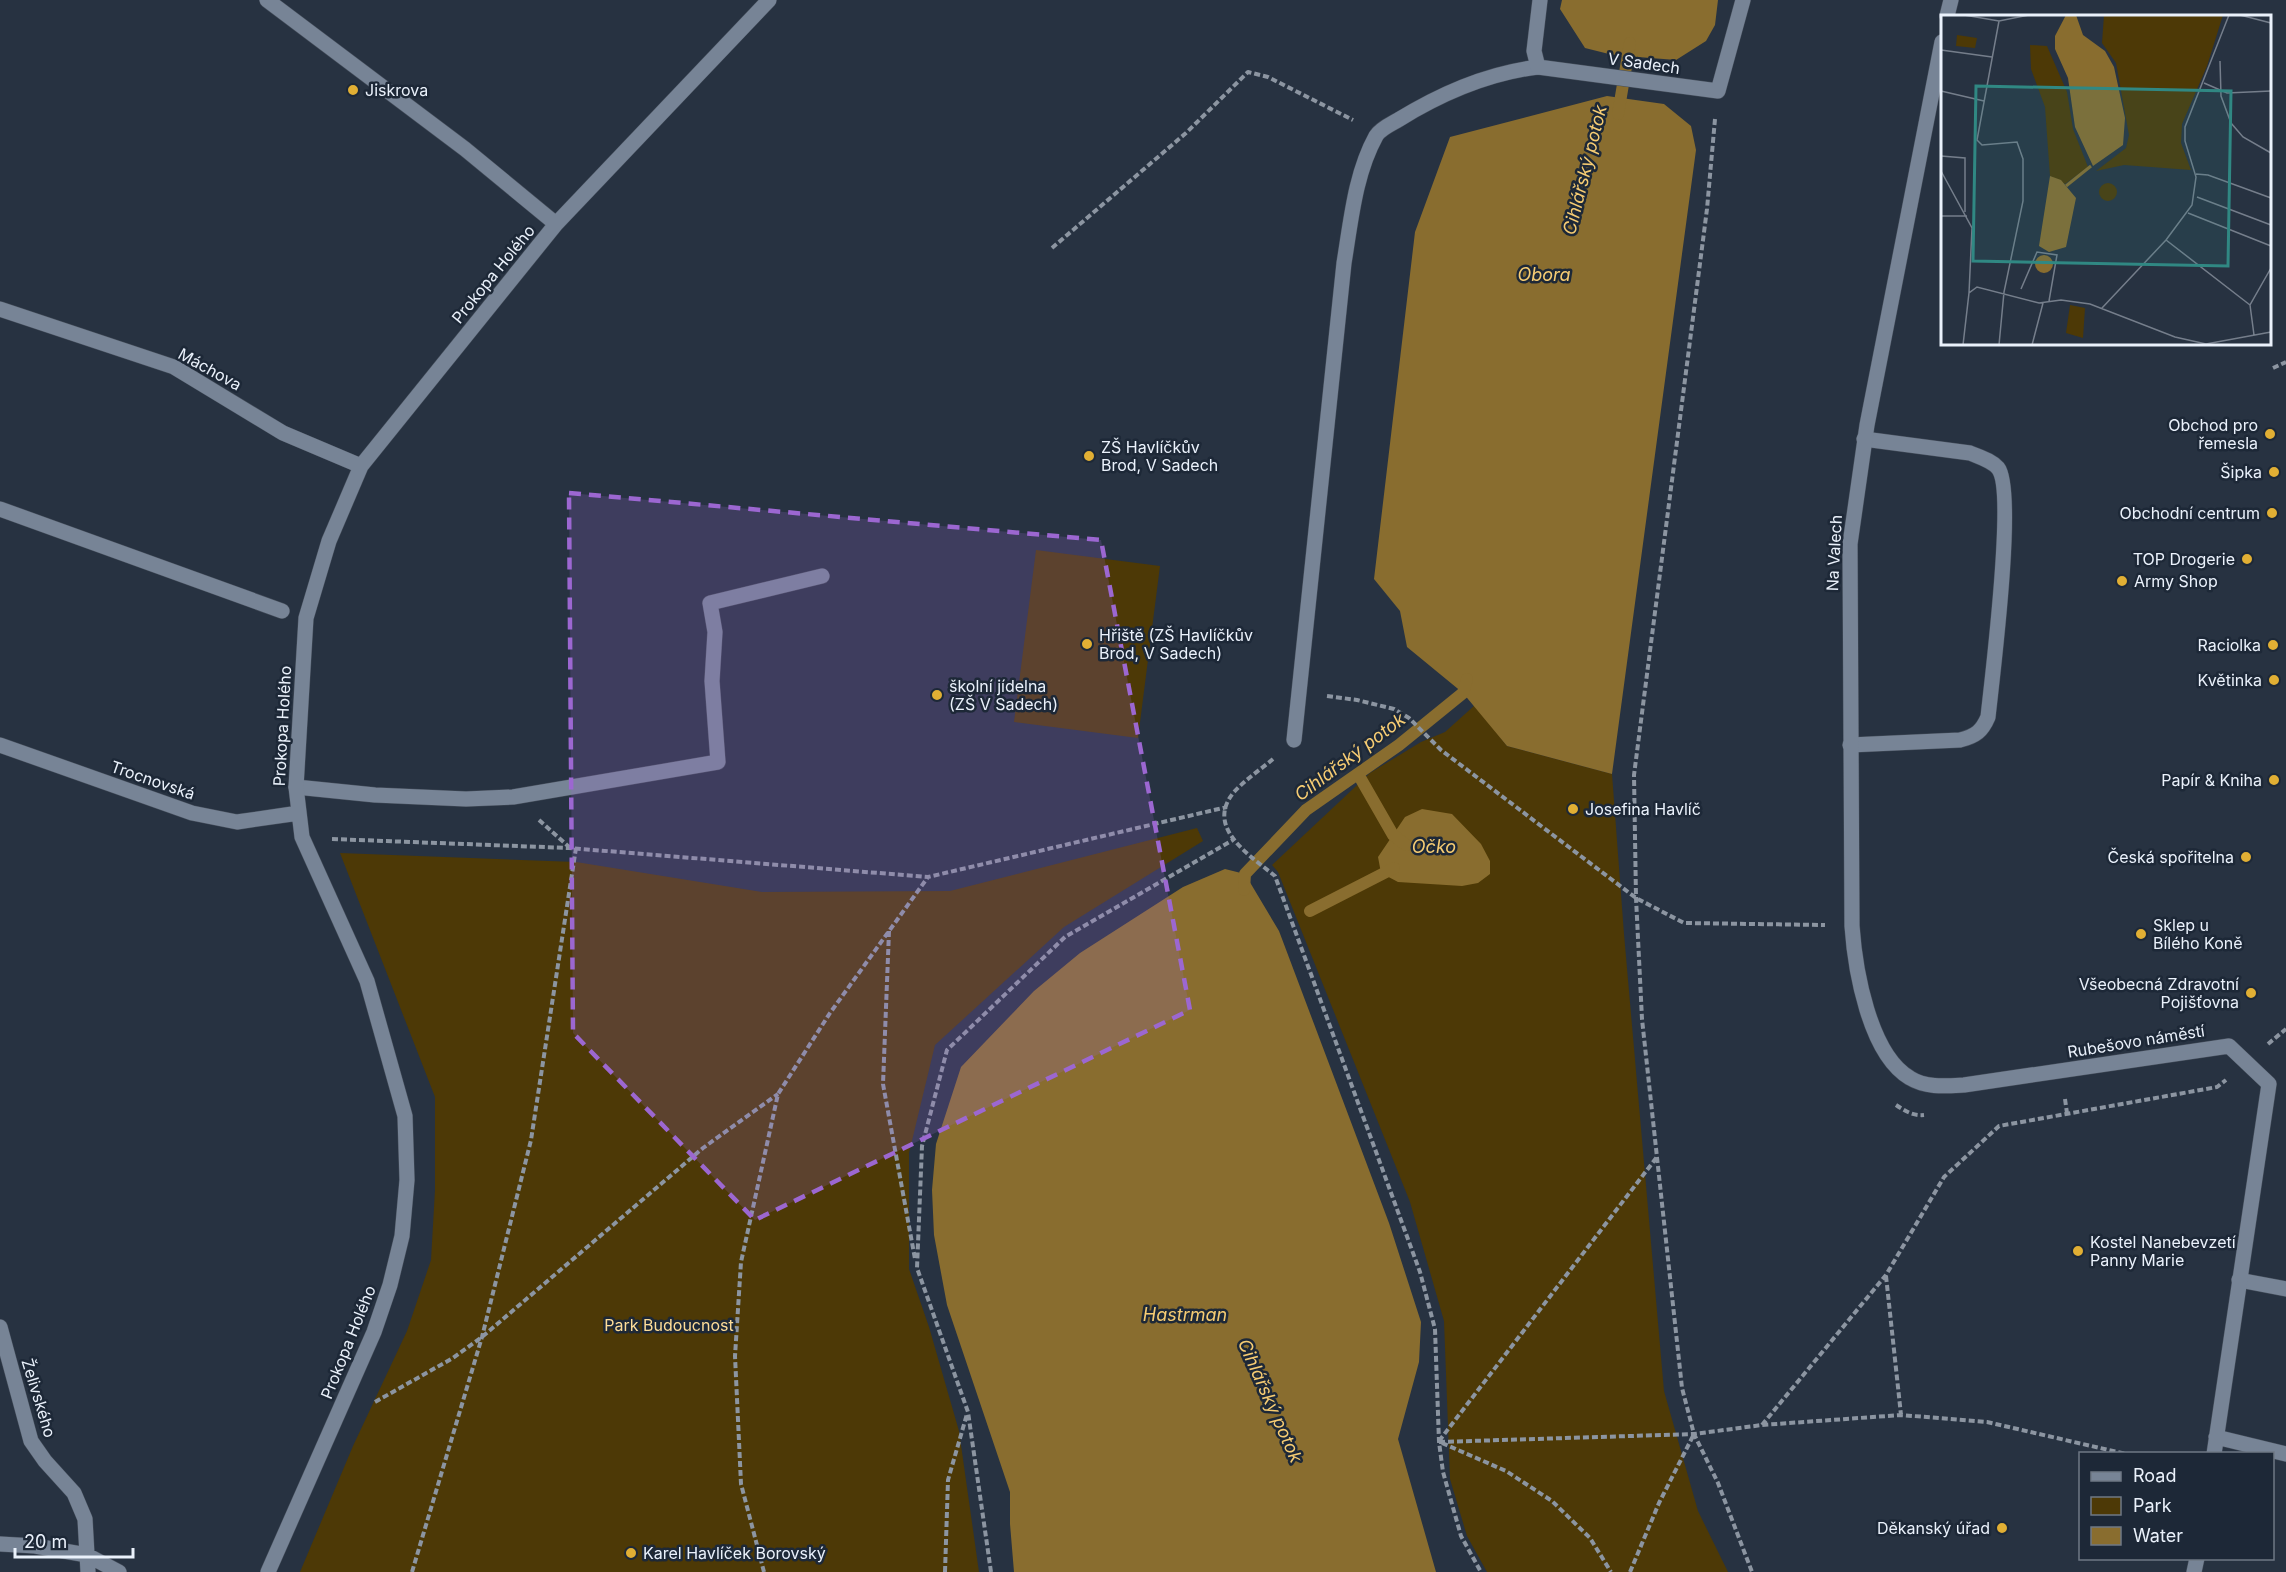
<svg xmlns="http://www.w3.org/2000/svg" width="2286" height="1572" viewBox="0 0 2286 1572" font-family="Inter,sans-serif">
<rect width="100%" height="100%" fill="#273241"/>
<path fill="#4d3906" d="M1036 550 1160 566 1138 738 1014 722Z
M1475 705 1507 746 1612 774 1624 934 1664 1391 1698 1511 1728 1572H1487L1467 1536 1450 1479 1444 1321 1410 1202 1278 872 1272 865 1370 773 1421 742 1445 732Z
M1197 828 1203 841 1064 927 935 1045 909 1153V1269L929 1327 959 1431 979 1572H300L353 1446 407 1331 431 1260 435 1190V1097L340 853 576 862 762 892 950 891Z"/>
<path fill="#896d2f" d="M1562 0H1718L1715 25 1706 41 1676 60 1613 55 1585 48 1560 9Z
M1607 96 1664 104 1691 126 1696 150 1612 774 1507 746 1463 693 1407 647 1400 611 1374 579 1415 232 1450 137Z
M1422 809 1452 814 1481 844 1490 861V874L1478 883 1462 886 1398 882 1381 873 1378 857 1405 817Z
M1225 869 1245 874 1279 931 1389 1223 1421 1322 1419 1362 1398 1439 1436 1572H1014L1010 1524V1492L947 1305 934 1235 932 1190 936 1144 961 1067 1034 991 1080 953 1183 887Z"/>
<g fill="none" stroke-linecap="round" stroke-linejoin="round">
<path stroke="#896d2f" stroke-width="12" d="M1618 114 1630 43
M1358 774 1393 835 1406 845
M1244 890 1245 874 1306 810 1399 745 1463 693 1467 679
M1310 911 1394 868"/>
<defs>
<path id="lane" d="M1294 740 1344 263C1351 221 1355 174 1376 136 1380 129 1391 124 1398 120 1440 94 1489 73 1538 67
M1850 745 1960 740C1976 736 1982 731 1988 717 1992 679 2016 490 1998 468 1991 460 1979 457 1970 453L1864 439
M296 787 375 795 466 799 513 797 718 762 712 681 715 632 710 603 822 576
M2239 1280 2286 1289"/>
<path id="street" d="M267 0 465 149 556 224
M1540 0 1534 51 1538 67 1718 91 1743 0
M1947 16 1951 0
M1942 42 1867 425 1850 544 1852 926C1855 969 1869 1054 1910 1078 1926 1088 1946 1086 1964 1085L2229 1046 2269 1084 2214 1454
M0 309 174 367 283 433 361 466
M0 509 282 611
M0 745 192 813 237 822 299 813
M0 1327 31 1441 45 1461 74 1493 85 1519 88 1572
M2216 1437 2286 1454
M0 1544 35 1546 87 1555 119 1572
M268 1572 374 1332 390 1285 402 1236 407 1180 405 1116 367 981 302 837 296 787 306 618 329 541 361 466 556 224 769 0
M2194 1572 2197 1558"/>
</defs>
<use href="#lane" stroke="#444d5a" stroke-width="16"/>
<use href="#street" stroke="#444d5a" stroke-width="16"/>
<path stroke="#8c95a1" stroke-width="4" stroke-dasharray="6 3" stroke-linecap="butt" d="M1715 119 1707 209 1634 775 1636 898 1642 1019 1682 1388 1694 1434 1718 1483 1752 1572
M1052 248 1186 133 1248 72 1268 77 1353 120
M2273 368 2286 362
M1327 696 1357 700 1394 709 1409 718 1441 750 1636 898 1684 923 1825 925
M1273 759C1261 769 1245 780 1234 792 1204 828 1251 856 1275 876L1420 1272 1435 1329 1439 1442 1443 1472 1461 1536 1481 1572
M539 820 569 847
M332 839 569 848 928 877 1227 807
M889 931 883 1084 915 1259
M2268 1044 2286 1029
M2065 1099 2067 1113
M1896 1105C1905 1111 1913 1116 1924 1115
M1886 1276 1901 1415
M375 1402 453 1358 482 1337 703 1148 778 1094
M1762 1425 1886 1275 1944 1177 1999 1126 2217 1087 2226 1080
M1439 1441 1657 1157
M1439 1442 1694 1434 1762 1425 1901 1415 1987 1422 2126 1454
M1442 1443 1506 1471 1552 1501 1590 1538 1611 1572
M412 1572 482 1337 531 1140 576 848
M764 1572 741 1484 735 1356 741 1262 778 1094 830 1013 928 877
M945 1572 948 1480 967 1414
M991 1572 968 1412 917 1268 922 1146 947 1050 1065 937 1233 840
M1630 1572 1659 1503 1694 1434"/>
<use href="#lane" stroke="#778496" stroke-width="15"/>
<use href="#street" stroke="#778496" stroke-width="15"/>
</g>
<path fill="#9c67d1" fill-opacity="0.2" stroke="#9c67d1" stroke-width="4.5" stroke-dasharray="12 8" stroke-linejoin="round" d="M569 493 1101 540 1190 1010 755 1220 573 1033Z"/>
<g fill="#e1af34" stroke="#1d2837" stroke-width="2">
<circle cx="353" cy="90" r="6"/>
<circle cx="2270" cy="434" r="6"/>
<circle cx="1089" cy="456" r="6"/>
<circle cx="2274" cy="472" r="6"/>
<circle cx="2272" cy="513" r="6"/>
<circle cx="2247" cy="559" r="6"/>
<circle cx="2122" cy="581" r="6"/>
<circle cx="1087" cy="644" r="6"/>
<circle cx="2273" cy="645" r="6"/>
<circle cx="2274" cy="680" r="6"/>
<circle cx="937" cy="695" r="6"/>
<circle cx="2274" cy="780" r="6"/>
<circle cx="1573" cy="809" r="6"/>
<circle cx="2246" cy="857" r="6"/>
<circle cx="2141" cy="934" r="6"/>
<circle cx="2251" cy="993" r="6"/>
<circle cx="2078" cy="1251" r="6"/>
<circle cx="2002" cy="1528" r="6"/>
<circle cx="631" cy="1553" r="6"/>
</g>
<g text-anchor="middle" stroke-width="5" stroke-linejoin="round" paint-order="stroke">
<g font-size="16" fill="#eaf1fb" stroke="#1d2837">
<text transform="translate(1644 63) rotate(8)" y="6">V Sadech</text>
<text transform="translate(493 274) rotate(-51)" y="6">Prokopa Holého</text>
<text transform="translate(210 369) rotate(29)" y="6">Máchova</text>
<text transform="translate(1834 553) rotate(-87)" y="6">Na Valech</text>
<text transform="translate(282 726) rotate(-87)" y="6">Prokopa Holého</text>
<text transform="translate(153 780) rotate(19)" y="6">Trocnovská</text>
<text transform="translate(2136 1041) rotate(-9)" y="6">Rubešovo náměstí</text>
<text transform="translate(348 1342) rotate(-68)" y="6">Prokopa Holého</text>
<text transform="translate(39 1398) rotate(73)" y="6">Želivského</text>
</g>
<g font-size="16" fill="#eaf1fb" stroke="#1d2837" text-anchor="end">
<text x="365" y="96" text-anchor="start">Jiskrova</text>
<text x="2258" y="431">Obchod pro<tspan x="2258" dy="18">řemesla</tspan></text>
<text x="1101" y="453" text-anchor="start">ZŠ Havlíčkův<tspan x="1101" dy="18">Brod, V Sadech</tspan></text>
<text x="2262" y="478">Šipka</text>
<text x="2260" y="519">Obchodní centrum</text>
<text x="2235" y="565">TOP Drogerie</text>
<text x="2134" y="587" text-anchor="start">Army Shop</text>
<text x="1099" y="641" text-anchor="start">Hřiště (ZŠ Havlíčkův<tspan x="1099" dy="18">Brod, V Sadech)</tspan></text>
<text x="2261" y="651">Raciolka</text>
<text x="2262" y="686">Květinka</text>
<text x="949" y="692" text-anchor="start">školní jídelna<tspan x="949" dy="18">(ZŠ V Sadech)</tspan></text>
<text x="2262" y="786">Papír &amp; Kniha</text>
<text x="1585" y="815" text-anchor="start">Josefina Havlíč</text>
<text x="2234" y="863">Česká spořitelna</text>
<text x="2153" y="931" text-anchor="start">Sklep u<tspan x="2153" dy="18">Bílého Koně</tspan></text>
<text x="2239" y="990">Všeobecná Zdravotní<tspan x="2239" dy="18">Pojišťovna</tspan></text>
<text x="2090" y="1248" text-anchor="start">Kostel Nanebevzetí<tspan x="2090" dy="18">Panny Marie</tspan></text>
<text x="1990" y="1534">Děkanský úřad</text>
<text x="643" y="1559" text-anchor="start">Karel Havlíček Borovský</text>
</g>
<g font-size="16" fill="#fedd98" stroke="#1d2837">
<text x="669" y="1331">Park Budoucnost</text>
</g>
<g font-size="18" font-style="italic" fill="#f6cc73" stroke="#1d2837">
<text transform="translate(1585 170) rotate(-76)" y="6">Cihlářský potok</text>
<text x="1544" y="281">Obora</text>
<text transform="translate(1350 757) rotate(-37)" y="6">Cihlářský potok</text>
<text x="1434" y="853">Očko</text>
<text x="1185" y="1321">Hastrman</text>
<text transform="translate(1270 1401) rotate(66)" y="6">Cihlářský potok</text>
</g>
</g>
<g transform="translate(1941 15)">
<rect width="330" height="330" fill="#273241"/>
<path d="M163 0H282L266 51 241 109 240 128 250 155 183 150 155 156 185 133 188 120 175 48 161 28ZM16 20 36 23 34 33 15 31ZM89 30 106 31 126 77 132 114 147 152 124 169 109 161 104 92 90 54ZM158 177a9 9 0 1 1 18 0a9 9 0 1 1-18 0ZM129 290 144 293 142 323 125 318Z" fill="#4d3906"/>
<path d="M125 0H135L142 20 164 36 173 52 184 103 182 130 152 151 134 112 127 63 114 34V21ZM109 161 120 165 135 183 125 232 108 237 98 231ZM94 249a9 9 0 1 1 18 0a9 9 0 1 1-18 0Z" fill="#896d2f"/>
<path fill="none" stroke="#896d2f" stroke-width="3" d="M125 171 150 151"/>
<path fill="none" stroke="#757e8b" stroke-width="1.5" d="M23 0 58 6 88 0M299 0 330 8M58 6 36 125 41 130 76 127 82 144V186L63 277 58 330M0 35 51 42M279 46 280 81 290 108 302 122 330 138M263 68 286 78 330 76M0 76 43 86M0 141 24 143V197M0 156 31 213 28 278M255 159 267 160 330 183M256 182 330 210M247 198 330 231M0 201H26M225 225 309 290M80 274 96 237 116 240 108 286M161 293 225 225 251 190 255 162 244 126V112L288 0M313 320 309 290 330 253M22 330 28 278 36 272 98 288 120 285 149 289 234 322 265 329 330 317M91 330 102 288"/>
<path fill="#308883" fill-opacity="0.15" stroke="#308883" stroke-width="3" d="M35 71 290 76 287 251 32 246Z"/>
<rect width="330" height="330" fill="none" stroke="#eaf1fb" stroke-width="3"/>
</g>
<rect x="2079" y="1452" width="195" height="108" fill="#1d2837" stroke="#6f7885" stroke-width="1.5"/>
<rect x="2091" y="1472" width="30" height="9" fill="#778496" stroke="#6f7885" stroke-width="1.5"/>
<text x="2133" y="1482" font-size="18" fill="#eaf1fb">Road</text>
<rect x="2091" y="1497" width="30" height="18" fill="#4d3906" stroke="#6f7885" stroke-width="1.5"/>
<text x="2133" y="1512" font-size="18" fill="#eaf1fb">Park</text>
<rect x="2091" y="1527" width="30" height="18" fill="#896d2f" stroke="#6f7885" stroke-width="1.5"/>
<text x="2133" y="1542" font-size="18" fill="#eaf1fb">Water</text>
<path d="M15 1548v9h118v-9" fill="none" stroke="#eaf1fb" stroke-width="3"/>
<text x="24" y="1548" font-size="18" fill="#eaf1fb" stroke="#1d2837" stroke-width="4.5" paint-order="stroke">20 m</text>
</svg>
